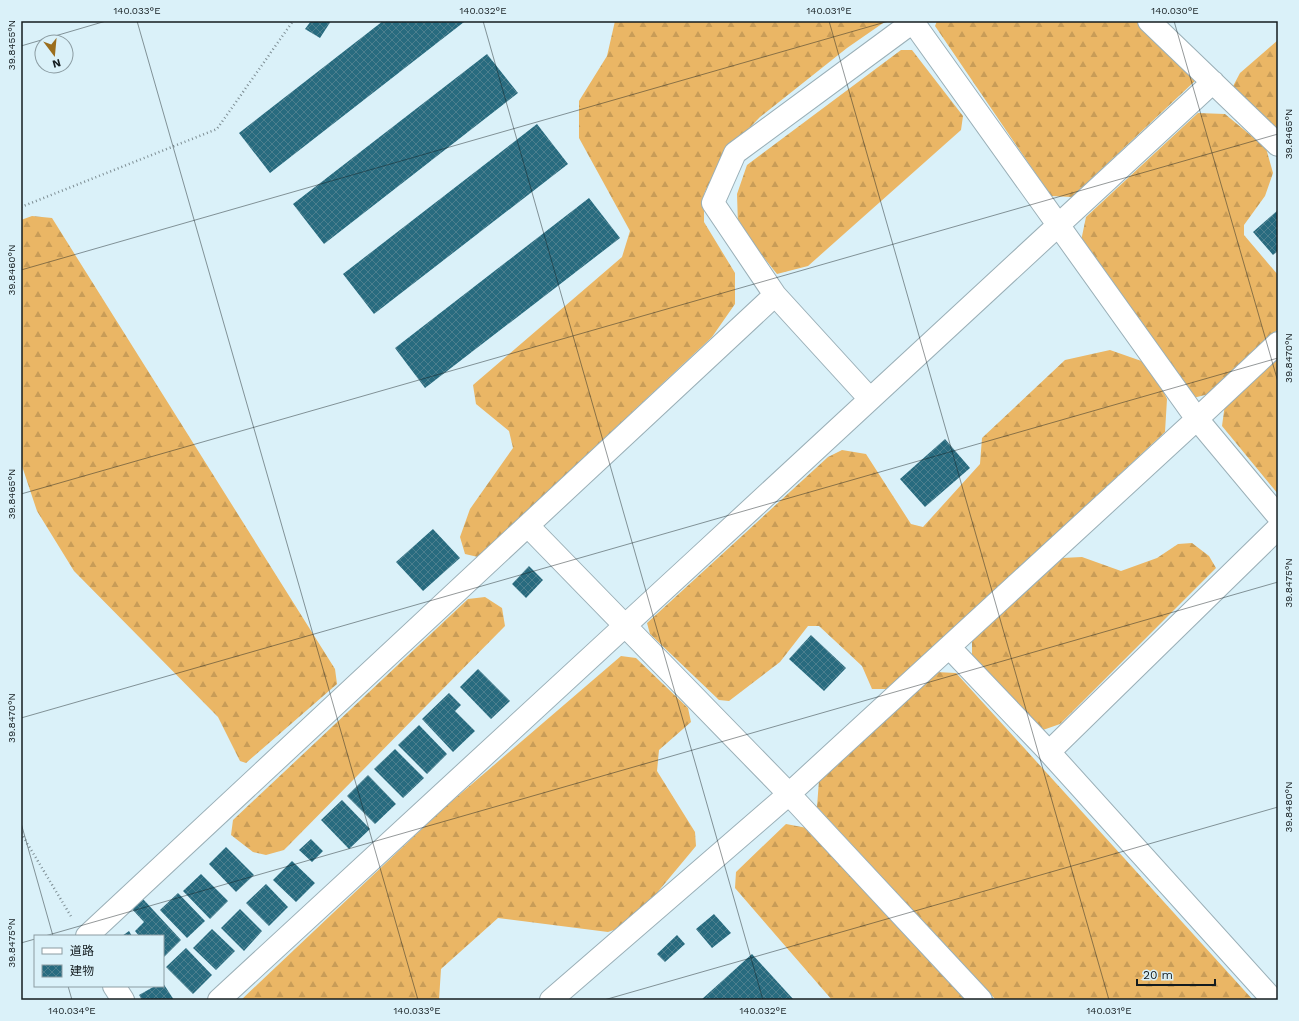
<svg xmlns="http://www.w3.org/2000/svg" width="1299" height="1021" viewBox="0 0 1299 1021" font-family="'Work Sans','Noto Sans JP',sans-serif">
<defs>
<pattern id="forest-firs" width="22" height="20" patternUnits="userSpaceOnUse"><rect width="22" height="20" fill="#eab665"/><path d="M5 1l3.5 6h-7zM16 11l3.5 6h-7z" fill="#c89c57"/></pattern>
<pattern id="building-cross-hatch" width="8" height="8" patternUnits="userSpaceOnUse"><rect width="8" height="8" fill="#286b7f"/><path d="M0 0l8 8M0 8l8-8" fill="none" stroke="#4c7f8e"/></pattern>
</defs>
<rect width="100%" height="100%" fill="#daf1f9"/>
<path fill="url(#forest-firs)" d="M615 21H886L847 48 760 117 723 155 704 194V222L735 273V304L712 337 478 557 465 554 460 537 470 509 513 448 509 431 476 404 473 385 622 257 630 231 579 138V101L607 56Z
M937 21H1137L1194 69 1197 79 1072 197 1051 196 935 26Z
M1278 40V134L1231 90 1240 73Z
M901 50H912L963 116 961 130 808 266 777 274 738 225 737 194 747 165Z
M1198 113 1225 114 1266 148 1273 173 1265 196 1244 225V235L1278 275V329L1209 394 1193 398 1081 241 1086 217Z
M32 216 52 218 335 669 337 684 246 763 240 761 218 717 74 571 37 511 21 463V220Z
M1110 350 1150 364 1167 399 1165 432 889 689H872L862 666 819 626H808L780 662 729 701 719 700 650 634 647 623 828 457 842 450 866 454 911 524 923 527 980 464 982 438 1065 360Z
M1278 355V494L1222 426 1225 404Z
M1192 543 1209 556 1216 568 1060 724 1043 730 972 659V640L1062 558 1082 557 1121 571 1157 558 1178 544Z
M485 597 502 608 505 626 284 850 266 855 253 852 231 835 233 820 468 599Z
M621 656 636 658 688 708 691 722 659 750 657 771 695 832 696 846 631 924 608 932 498 918 441 969 439 1000H241L444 808Z
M936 672 956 673 1253 1000H996L817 807 819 780Z
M786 824 807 828 966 1000H832L735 888 736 872Z"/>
<path fill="url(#building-cross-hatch)" d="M311 21H331L320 38 305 29Z
M383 21H463L464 22 270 173 239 133Z
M487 54 518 93 324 244 293 204Z
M537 124 568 164 374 314 343 274Z
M589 198 620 238 425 388 395 348Z
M1278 210V251L1273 255 1253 232Z
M945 439 970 468 925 507 900 479Z
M433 529 460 558 423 591 396 562Z
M529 566 543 580 526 598 512 584Z
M811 635 846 668 824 691 789 659Z
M478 669 510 701 491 719 460 687Z
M449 693 461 705 455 711 475 731 453 752 422 719Z
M419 725 447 754 427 774 398 745Z
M395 749 424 778 403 798 374 769Z
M368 775 396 804 375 824 347 796Z
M342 800 370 829 349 849 321 820Z
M311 839 323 851 312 862 299 850Z
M226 847 254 875 236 892 209 864Z
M292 861 315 883 296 902 273 880Z
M201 874 228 901 210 919 183 891Z
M266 884 288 907 269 926 246 903Z
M178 893 205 921 187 938 160 910Z
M143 899 181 940 163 958V936H139L135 931 144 922 132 909Z
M240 909 262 931 244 951 221 928Z
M714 914 731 933 712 948 696 929Z
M212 929 235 951 216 970 193 948Z
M129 931 132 936H122Z
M677 935 685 944 665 962 657 954Z
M186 948 212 975 193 994 166 967Z
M752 954 794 1000H701Z
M163 983 174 1000H142L139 995 155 986H163Z"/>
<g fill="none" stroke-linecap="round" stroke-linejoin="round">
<defs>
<path id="minor" d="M1149 21 1278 145
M913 22 1197 419 1278 516
M870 399 775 295 713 203 735 153 914 21
M528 526 789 794 981 1000
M949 647 1049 752 1273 1000
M1049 752 1278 528
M87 936 775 295
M114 986 123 1000
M219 1000C551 695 882 388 1213 82
M551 1000 789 794 1197 419 1278 343"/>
</defs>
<use href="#minor" stroke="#9aafb7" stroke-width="24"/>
<path stroke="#7d8d93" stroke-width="2.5" stroke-dasharray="1 3" stroke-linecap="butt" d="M21 207 217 129 293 21
M21 833 72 918"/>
<use href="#minor" stroke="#fff" stroke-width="22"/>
</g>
<path fill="none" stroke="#141c1f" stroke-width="1" stroke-opacity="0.45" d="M137 21 418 1000M483 21 763 1000M829 21 1109 1000M1174 21 1278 382M21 46 106 21M21 270 889 21M21 494 1278 134M21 718 1278 358M21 823 53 936M45 936 1278 582M21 943 35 939M68 986 72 1000M604 1000 1278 807"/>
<rect width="1299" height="1021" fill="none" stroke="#daf1f9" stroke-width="44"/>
<rect x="34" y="935" width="130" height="52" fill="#daf1f9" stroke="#8b9ca2"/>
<rect x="42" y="948" width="20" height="6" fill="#ffffff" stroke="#8b9ca2"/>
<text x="70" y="955" font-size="12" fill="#141c1f">道路</text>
<rect x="42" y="965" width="20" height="12" fill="url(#building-cross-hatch)" stroke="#8b9ca2"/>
<text x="70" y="975" font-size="12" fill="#141c1f">建物</text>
<g transform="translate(54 54) rotate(164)"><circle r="19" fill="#daf1f9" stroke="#8b9ca2"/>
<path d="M0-3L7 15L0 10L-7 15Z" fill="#9b6e1e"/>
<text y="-6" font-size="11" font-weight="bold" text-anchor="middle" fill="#141c1f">N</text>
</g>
<path d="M1137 979v6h78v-6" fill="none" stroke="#141c1f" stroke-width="2"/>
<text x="1143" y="979" font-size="12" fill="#141c1f" stroke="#daf1f9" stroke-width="3" paint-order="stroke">20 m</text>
<rect x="22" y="22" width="1255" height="977" fill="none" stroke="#141c1f" stroke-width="1.5"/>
<g font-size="10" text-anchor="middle" fill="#141c1f">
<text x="137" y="14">140.033°E</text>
<text x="483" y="14">140.032°E</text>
<text x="829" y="14">140.031°E</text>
<text x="1175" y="14">140.030°E</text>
<text transform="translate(11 45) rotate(-90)" y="4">39.8455°N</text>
<text transform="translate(1288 134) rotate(-90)" y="4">39.8465°N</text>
<text transform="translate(11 270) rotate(-90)" y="4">39.8460°N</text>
<text transform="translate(1288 358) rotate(-90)" y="4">39.8470°N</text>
<text transform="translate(11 494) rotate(-90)" y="4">39.8465°N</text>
<text transform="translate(1288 583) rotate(-90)" y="4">39.8475°N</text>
<text transform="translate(11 718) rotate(-90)" y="4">39.8470°N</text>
<text transform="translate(1288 807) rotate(-90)" y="4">39.8480°N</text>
<text transform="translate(11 943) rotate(-90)" y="4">39.8475°N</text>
<text x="72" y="1014">140.034°E</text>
<text x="417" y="1014">140.033°E</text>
<text x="763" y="1014">140.032°E</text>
<text x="1109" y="1014">140.031°E</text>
</g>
</svg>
